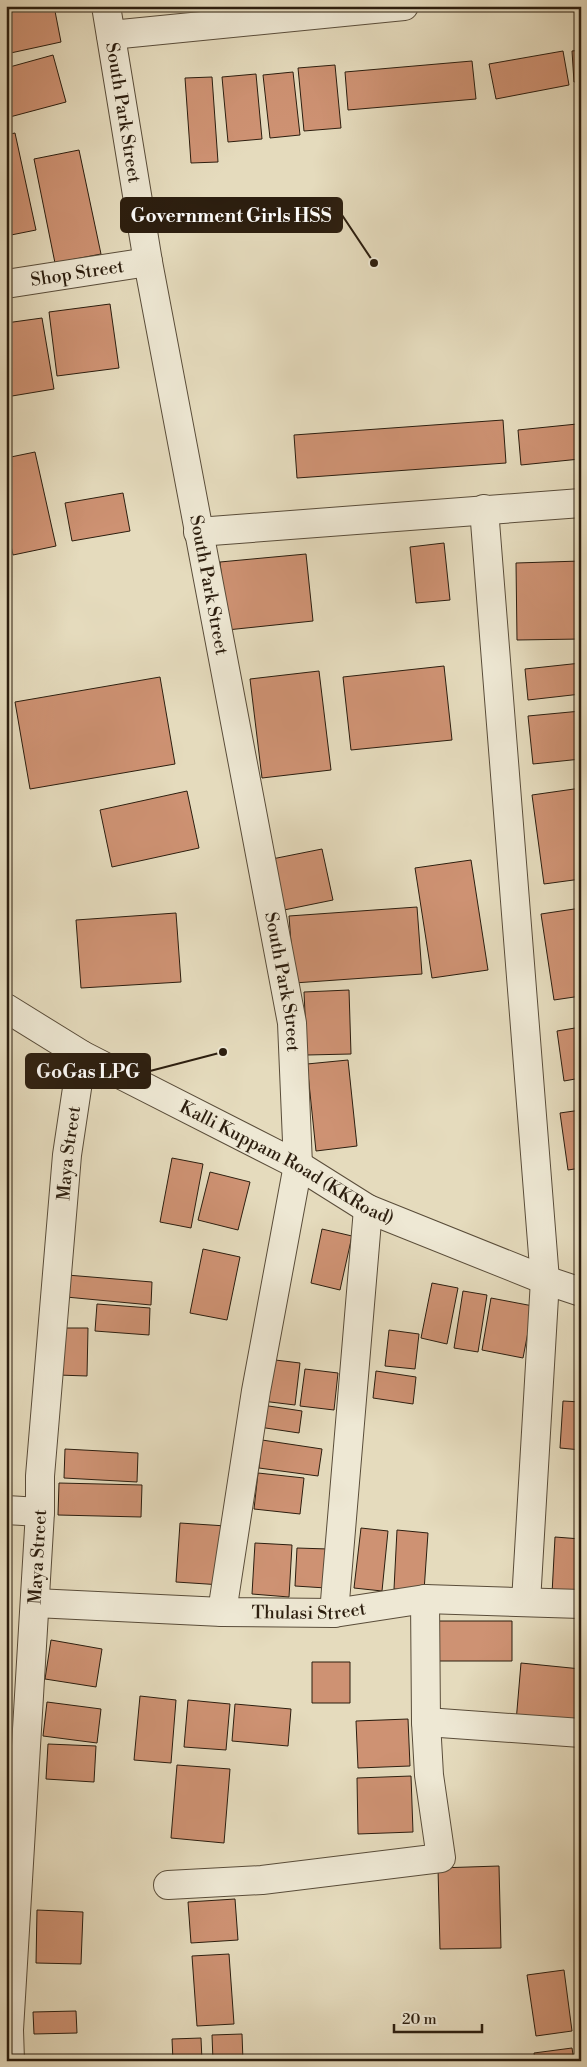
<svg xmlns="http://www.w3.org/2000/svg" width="587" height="2067" viewBox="0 0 587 2067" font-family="'Libre Bodoni',serif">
<rect width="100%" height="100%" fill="#e5dbbd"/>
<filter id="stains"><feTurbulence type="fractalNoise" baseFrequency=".004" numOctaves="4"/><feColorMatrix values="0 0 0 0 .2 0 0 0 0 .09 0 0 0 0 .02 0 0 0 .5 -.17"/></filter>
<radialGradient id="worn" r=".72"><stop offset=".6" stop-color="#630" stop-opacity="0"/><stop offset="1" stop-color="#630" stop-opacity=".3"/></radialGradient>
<path fill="#ce9273" stroke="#2c1e0f" d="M17 6H54L61 42 6 54V9Z
M581 50V81L574 82 572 51Z
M563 51 569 85 496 99 489 64Z
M53 55 66 102 6 118V68Z
M472 61 476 99 348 110 345 72Z
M335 65 341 128 304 131 298 68Z
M293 72 300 135 270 138 263 75Z
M256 74 262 139 228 142 222 77Z
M212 77 218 162 191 163 185 78Z
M15 133 36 230 6 236V135Z
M79 150 101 254 55 263 34 159Z
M110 304 119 368 57 376 49 312Z
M42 318 54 389 6 397V323Z
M503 420 506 463 297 478 294 435Z
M577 424 580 459 521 465 518 430Z
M35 452 56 546 13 555 6 523V458Z
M123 493 130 531 72 541 65 503Z
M444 543 450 600 416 603 410 547Z
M306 554 313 621 227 630 220 562Z
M581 561V639L517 640 516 563Z
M581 663V694L528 700 525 669Z
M444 666 452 740 351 750 343 677Z
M319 671 331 770 262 778 250 679Z
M160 677 175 764 30 789 15 702Z
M581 711V759L533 764 528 716Z
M581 788V879L544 884 532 795Z
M187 791 199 848 112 867 100 810Z
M322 849 333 900 284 910 272 859Z
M471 860 488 970 432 978 415 868Z
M417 907 422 974 294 983 289 916Z
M581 908V996L554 1000 541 914Z
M176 913 181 982 81 988 76 920Z
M349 990 351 1054 307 1055 304 992Z
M581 1027V1078L564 1081 557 1031Z
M348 1060 357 1146 316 1151 307 1064Z
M581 1110V1168L568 1170 560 1113Z
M172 1158 203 1164 191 1228 160 1222Z
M210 1172 250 1182 238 1230 198 1220Z
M322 1229 352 1236 340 1290 311 1283Z
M203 1249 240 1257 227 1320 190 1313Z
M67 1275 152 1282 151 1305 66 1297Z
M432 1283 458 1288 447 1344 421 1338Z
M463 1291 487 1295 478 1352 454 1348Z
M491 1298 533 1306 523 1358 482 1350Z
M97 1304 150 1308 149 1335 95 1331Z
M57 1328H88L87 1376 58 1375Z
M389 1330 419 1334 415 1369 385 1366Z
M267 1359 300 1363 295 1405 262 1401Z
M305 1369 338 1373 334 1410 300 1406Z
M376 1371 416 1377 413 1404 373 1398Z
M563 1401 581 1402V1450L560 1448Z
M262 1405 302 1411 299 1433 259 1427Z
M262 1440 322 1449 318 1476 259 1468Z
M65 1449 138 1453 137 1482 64 1478Z
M258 1473 304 1478 300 1514 254 1509Z
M59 1483 142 1485 141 1517 58 1515Z
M180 1523 226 1526 222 1585 176 1582Z
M361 1528 388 1531 382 1591 354 1588Z
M397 1530 428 1533 424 1591 394 1589Z
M555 1537 581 1539V1595L552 1594Z
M255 1543 292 1545 289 1597 252 1594Z
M297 1548 328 1549 326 1588 295 1586Z
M432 1621H512V1661H432Z
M51 1640 102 1649 96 1687 45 1679Z
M312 1662H350V1703H312Z
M521 1663 581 1669V1728L516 1722Z
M140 1696 176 1700 171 1763 134 1760Z
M188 1700 230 1704 226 1750 184 1747Z
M47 1702 101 1709 97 1743 43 1736Z
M235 1704 291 1709 288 1746 232 1741Z
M408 1719 410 1766 358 1768 356 1721Z
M48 1744 96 1746 94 1782 46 1779Z
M177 1765 230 1769 224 1843 171 1838Z
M411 1776 413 1832 358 1834 357 1778Z
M499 1866 501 1948 440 1949 438 1868Z
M235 1899 238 1940 191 1943 188 1902Z
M37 1910 83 1912 81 1964 36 1963Z
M229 1954 234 2024 197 2026 192 1956Z
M564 1970 572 2031 536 2036 527 1975Z
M76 2011 77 2033 34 2034 33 2012Z
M242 2034 243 2061H213L212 2035Z
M201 2038 202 2061H173L172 2039Z
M572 2048 574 2061H535L534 2053Z"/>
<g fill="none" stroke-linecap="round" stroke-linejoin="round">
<defs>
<g id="minor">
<path id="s1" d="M106 6 148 262 292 1023 298 1165 256 1391 222 1612"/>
<path d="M111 35 404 6"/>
<path id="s2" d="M6 284 148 262"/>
<path d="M484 509 545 1280 526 1602"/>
<path d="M198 532 581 503"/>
<path id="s3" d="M6 1008 82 1055 298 1165 368 1209 545 1280 581 1292"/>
<path d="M6 1510 40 1512"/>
<path id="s4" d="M35 1603 222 1612 334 1613 425 1599 581 1604"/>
<path d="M334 1613 368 1209"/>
<path d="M426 1722 581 1733"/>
<path d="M168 1885 262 1880 441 1858 429 1775 426 1722 425 1599"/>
<path id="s5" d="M10 2061 9 2030 40 1512V1476L67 1155 82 1055"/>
</g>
</defs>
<use href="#minor" stroke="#5a4d3a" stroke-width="30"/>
<use href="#minor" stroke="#eee8d4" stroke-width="28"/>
</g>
<g text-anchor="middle" stroke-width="4" stroke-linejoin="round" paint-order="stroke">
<g font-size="18" fill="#2c1e0f" stroke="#eee8d4">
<text dy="6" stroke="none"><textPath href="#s1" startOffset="108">South Park Street</textPath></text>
<text dy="6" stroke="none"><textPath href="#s2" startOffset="72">Shop Street</textPath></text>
<text dy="6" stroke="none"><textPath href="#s1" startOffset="588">South Park Street</textPath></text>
<text dy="6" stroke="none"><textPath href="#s1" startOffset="992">South Park Street</textPath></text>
<text dy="6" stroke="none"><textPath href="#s5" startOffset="910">Maya Street</textPath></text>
<text dy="6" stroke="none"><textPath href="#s3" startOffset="321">Kalli Kuppam Road (KKRoad)</textPath></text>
<text dy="6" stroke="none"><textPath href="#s5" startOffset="505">Maya Street</textPath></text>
<text dy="6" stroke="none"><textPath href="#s4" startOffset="274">Thulasi Street</textPath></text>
</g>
</g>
<path fill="none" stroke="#2c1e0f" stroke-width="2" d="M374 263L342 215M223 1052L150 1071"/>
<g fill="#2c1e0f" stroke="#eee8d4" stroke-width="2">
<circle cx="374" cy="263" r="5"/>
<circle cx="223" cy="1052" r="5"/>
</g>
<g fill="#2c1e0f" stroke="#2c1e0f" stroke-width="2">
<rect x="121" y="198" width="221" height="34" rx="5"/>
<rect x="26" y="1054" width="124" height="34" rx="5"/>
</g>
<g font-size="19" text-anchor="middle" font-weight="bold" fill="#fff">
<text x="231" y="222">Government Girls HSS</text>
<text x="88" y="1078">GoGas LPG</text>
</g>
<rect width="587" height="2067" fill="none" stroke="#e5dbbd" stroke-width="25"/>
<rect x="8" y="8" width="572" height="2052" fill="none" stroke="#2c1e0f" stroke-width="2.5"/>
<rect x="12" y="12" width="562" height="2042" fill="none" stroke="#2c1e0f"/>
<path d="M394 2024v8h88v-8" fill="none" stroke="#2c1e0f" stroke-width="2.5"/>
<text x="402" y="2024" font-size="15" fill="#2c1e0f" stroke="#eee8d4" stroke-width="4" paint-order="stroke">20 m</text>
<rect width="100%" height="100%" filter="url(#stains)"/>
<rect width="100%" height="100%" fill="url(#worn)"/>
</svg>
